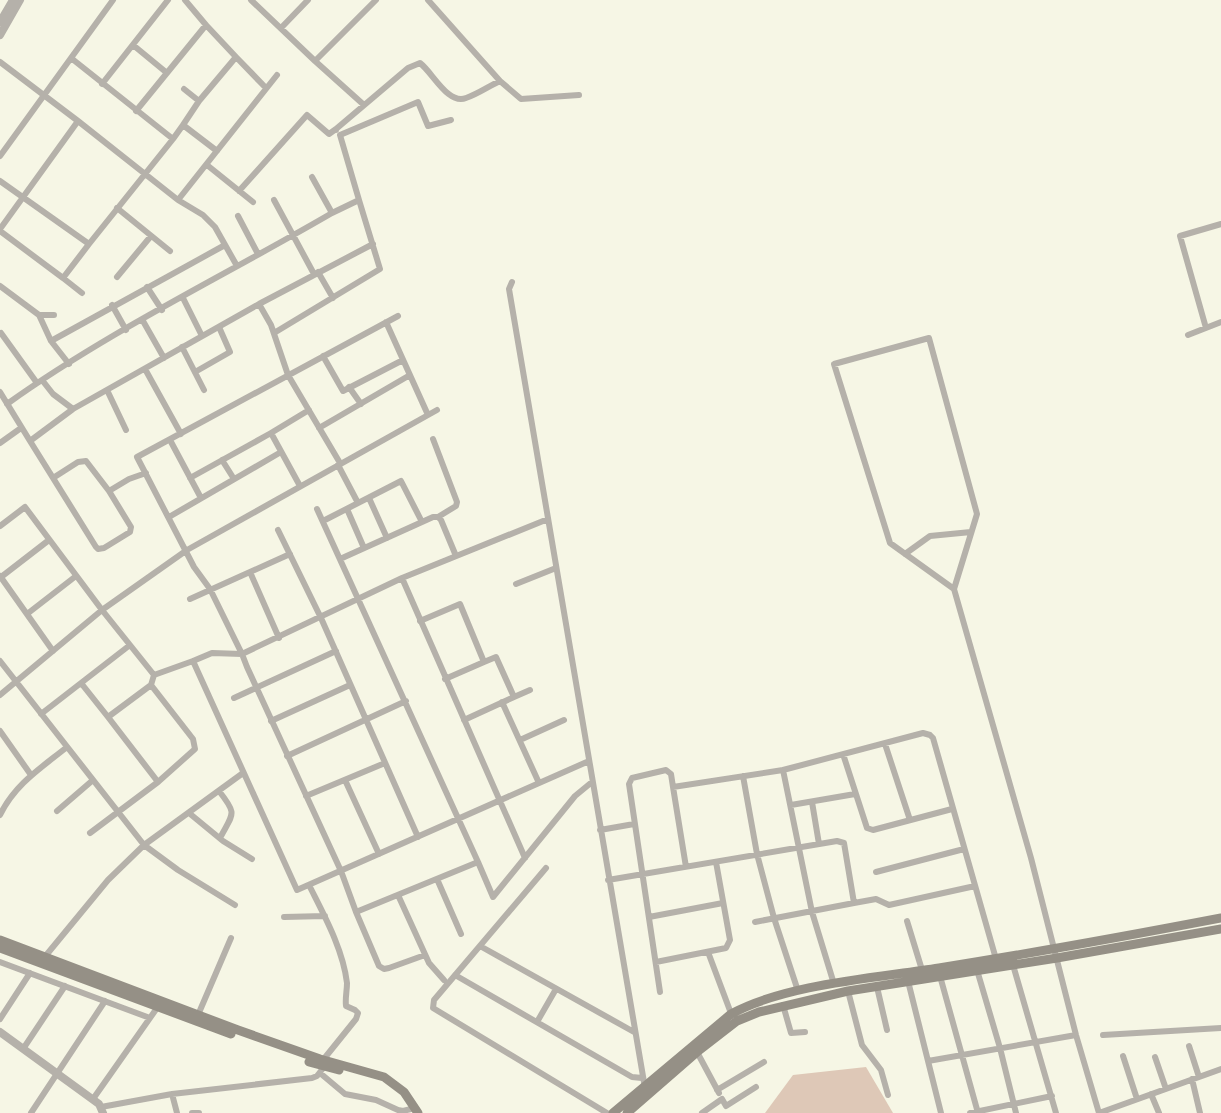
<svg xmlns="http://www.w3.org/2000/svg" width="1221" height="1113" viewBox="0 0 1221 1113" font-family="'DejaVu Sans',sans-serif">
<rect width="100%" height="100%" fill="#f6f6e5"/>
<path fill="#dec8b7" d="M866 1067 893 1113H765L793 1075Z"/>
<g fill="none" stroke-linecap="round" stroke-linejoin="round">
<path stroke="#b5b1aa" stroke-width="6" d="M185 0 206 25
M251 0 315 61 376 0
M428 0 500 81
M281 28 308 0
M133 45 167 73
M71 58 173 139 183 125 217 151
M315 61 364 105
M0 62 78 121 178 200
M102 84 168 0
M184 89 199 101
M136 111 206 25 236 57
M183 125 199 101 236 57 266 88
M336 129 408 68 420 63C433 73 448 105 466 98 478 94 489 86 500 81L521 99 579 95
M0 156 113 0
M207 165 253 202
M312 177 332 213
M0 181 89 244 173 139
M239 191 307 115 329 134 336 129V130
M274 200 314 274
M117 208 170 251
M238 216 258 254
M0 229 78 121
M0 231 63 278 89 244
M237 266 215 227 203 215 178 200 277 75
M318 272 333 298
M117 277 151 236
M63 278 82 293
M512 282 509 289 645 1088
M0 286 39 315
M147 287 162 310
M183 298 202 336
M112 305 126 330
M54 315H39L51 341 69 364
M143 321 164 358
M386 322 428 415
M1206 328 1180 236 1221 224
M1 333 37 383
M274 333 380 269 359 200
M1188 335 1221 322
M929 338 977 514 954 589 890 543 834 364Z
M51 341 225 245
M182 347 204 390
M323 356 343 391 403 360
M145 369 181 434
M195 372 230 352 219 327
M42 380 53 394 73 409
M349 387 361 404
M107 390 126 430
M0 392 30 441
M7 404C109 331 224 276 332 213L359 200 340 135 418 102 428 126 451 120
M319 428 410 375
M433 439 457 502 456 506 438 517
M170 440 201 498
M0 443 21 428
M222 460 234 479
M340 463 288 375 271 325 259 304 373 244
M338 465 358 503
M53 478 78 462 86 461 109 491 131 527 130 532 104 548 98 549 96 547 30 441 73 409 259 304
M190 478 271 433
M300 486 271 433 309 410
M109 491 129 479 146 473
M369 498 387 538
M317 509 478 862 356 912 341 871 247 667 242 654 210 589 194 567 137 457 398 316
M347 509 364 548
M169 517 281 452
M548 519 402 578 242 654 212 653 193 661 297 890 589 761
M323 521 401 481 422 522 340 559
M422 522 433 517H438L441 520 456 556
M0 526 25 507 102 610 154 675 193 661
M278 530 321 618 418 837
M905 554 930 536 971 532
M250 572 279 638
M0 576 53 651
M1 577 49 540
M402 578 525 858
M516 584 556 568
M954 589 1031 858 1076 1035 1099 1113
M190 599 290 554
M27 614 76 576
M420 621 460 604 484 662 445 679
M0 661 144 845 108 880 43 959
M81 683 108 717
M151 685 108 717 158 782
M0 695 102 610 187 550 437 410
M514 697 530 690
M234 698 336 651
M502 702 539 783
M41 714 130 645
M464 720 514 697 496 657 484 662
M271 721 350 685
M0 731 31 775
M520 740 564 720
M885 744 910 820
M843 754 867 828 873 830 952 809
M287 756 406 701
M783 770 923 733 930 735 933 738 996 959
M743 776 757 854 774 918 798 991
M345 780 379 854
M219 791C238 815 233 813 220 838
M306 796 385 763
M812 802 819 844
M791 805 855 794
M57 811 93 780
M189 813 223 841 252 859
M0 815C15 784 41 768 67 747
M600 830 634 824
M90 833 158 782 195 749 193 739 151 685 154 675
M478 862 493 897 575 796 592 782
M686 867 673 787 783 770 812 912 834 984
M546 868 434 1000 433 1008 607 1113
M876 872 964 849
M437 879 461 934
M608 880 837 841 844 843 854 903 755 922
M309 885C324 915 343 949 347 983 347 991 345 998 346 1006L355 1010 358 1013 356 1019 323 1060
M398 895 429 963 444 980
M854 903 876 899 889 905 975 886
M235 905 178 870 144 845 243 773
M356 912 379 966 384 969 389 968 425 955
M284 917 325 916
M649 917 723 903
M907 921 922 970
M480 946 634 1032
M708 952 732 1016
M0 962 150 1018
M656 962 726 948 730 940 716 862
M1013 965 1056 1113
M977 970 1000 1048 1016 1113
M455 975 632 1077 642 1078
M940 976 978 1113
M908 981 941 1113
M877 987 887 1030
M848 991 862 1045 881 1070 888 1095
M660 992 629 784 632 778 666 770 671 774 673 787
M783 1005 791 1033 805 1032
M198 1015 231 938
M0 1019 30 973
M537 1022 556 989
M1103 1035 1221 1028
M1189 1046 1199 1077
M23 1049 65 986
M697 1052 719 1093
M1123 1056 1137 1099
M1155 1057 1166 1089
M928 1061 1076 1035
M320 1073 345 1094 376 1100 398 1110 403 1111 415 1108
M1192 1079 1200 1113
M717 1090 764 1062
M172 1094 177 1113
M1151 1094 1159 1113
M93 1099 157 1008
M101 1107 172 1094 312 1078 317 1076 324 1067
M31 1113 105 1001
M192 1113H199
M702 1113 722 1099 726 1106 756 1087
M970 1113 1052 1096
M1099 1113 1221 1069"/>
<path stroke="#b5b1aa" stroke-width="8" d="M0 22 13 0
M0 35 20 0
M0 1032 99 1104 103 1113"/>
<path stroke="#959086" stroke-width="9" d="M0 940 238 1030 320 1059 384 1077 404 1092 418 1113
M0 948 231 1034
M309 1062 339 1070
M613 1113 731 1014C786 984 876 978 939 968 1033 953 1127 936 1221 918
M627 1113 697 1052 737 1021 759 1012 848 991 1057 958 1221 929"/>
</g>
</svg>
